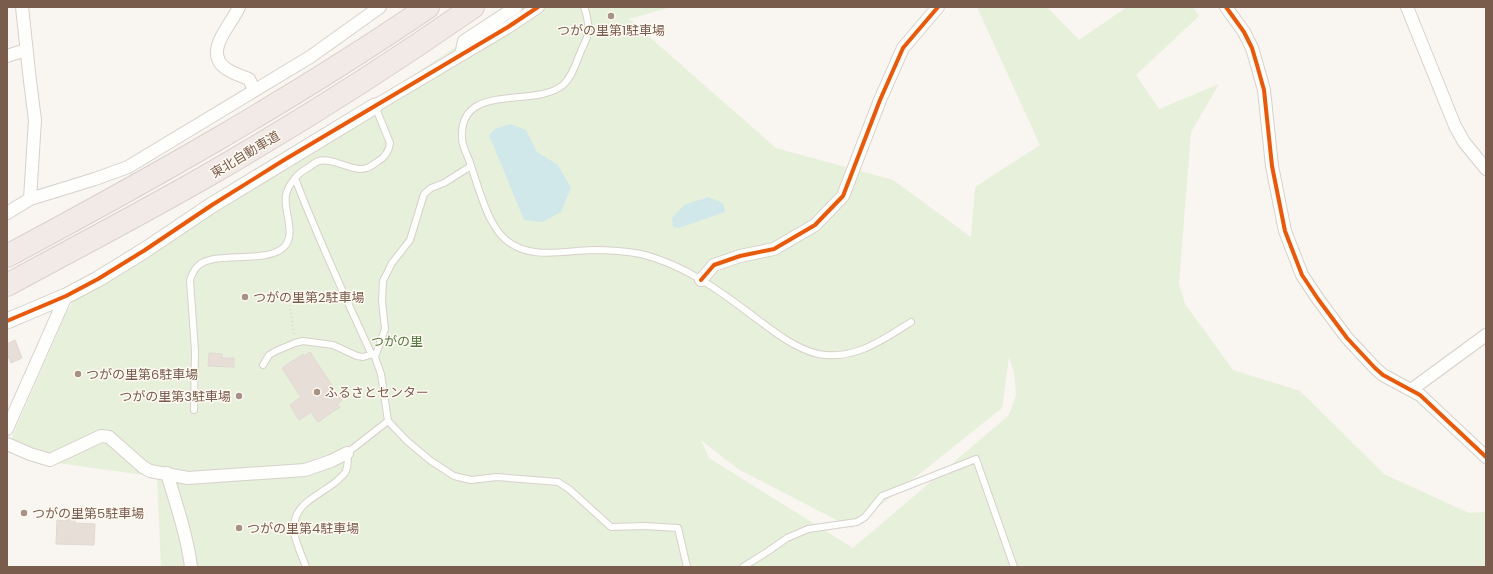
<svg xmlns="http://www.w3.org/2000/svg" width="1493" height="574" viewBox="0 0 1493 574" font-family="Poppins,'Noto Sans JP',sans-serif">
<rect width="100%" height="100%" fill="#f9f5f0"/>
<path fill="#e7f0db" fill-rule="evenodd" d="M516 7H671L629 19 776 148 893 180 971 237 975 187 1040 145 977 7H1047L1079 40 1127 7H1193L1199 16 1136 75 1159 109 1219 84 1191 132 1179 284 1185 304 1233 370 1300 391 1384 474 1469 513 1486 512V567H161L157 478 143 475 37 460 16 452 12 437 67 311 75 299ZM1009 357 1014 372 1016 395 1009 415 853 548 709 458 701 440 738 469 852 528 1002 408Z"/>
<path fill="#d0e8ea" d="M510 124 526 130 537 152 558 165 571 188 561 212 542 222 524 220 489 135 495 129Z
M708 197 723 203 725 212 679 228 673 227 672 218 684 205Z"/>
<path fill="#e6ded7" stroke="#e2d8d2" d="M15 340 22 358 11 363 7 354V344Z
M310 352 342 401 337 404 340 407 318 422 311 412 299 420 290 405 301 397 282 368 303 354 304 356Z
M209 353 222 354V358H234V367L208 366Z
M66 516H75V523L95 524 94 545 56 544 57 520 66 521Z"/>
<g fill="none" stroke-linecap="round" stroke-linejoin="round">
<defs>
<path id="service" d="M584 7C587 14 589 26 588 34 587 39 583 46 581 51 576 63 572 77 563 85 534 109 459 81 462 138 462 145 466 153 469 160 475 177 482 202 490 218 494 226 499 234 506 240 530 260 563 251 592 250 608 250 625 251 641 254 682 264 716 288 749 313 769 328 793 348 818 354 853 361 883 340 911 322
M471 166 444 183 431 188 424 194 410 240 392 263 383 281 382 301 385 329 375 357 381 374 388 421 407 441 431 461 454 476 471 480 497 477 558 482 569 489 611 527 644 526 678 528 687 567
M295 178C317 237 344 294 370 351L375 357
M263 365 269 355 276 351 295 343 303 341 333 345 357 356 363 357 373 354
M194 410 195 351 190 280C192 274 194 269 199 265 215 251 267 264 284 247 297 234 283 211 286 195 288 185 298 173 306 169 310 167 315 162 319 161 334 157 353 173 367 168 370 167 374 164 377 162 384 158 389 152 390 143L375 106
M306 567C302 556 296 544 294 532 291 501 324 495 340 478 342 476 345 474 346 471 348 465 348 458 347 453L388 421
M743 567 767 552 787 538 808 529 857 522 865 517 882 496 976 459 1014 567"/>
<path id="minor" d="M22 7 30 81 35 120 30 199
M239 7C232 24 204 50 224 67 231 73 241 76 249 79L254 90
M1226 7 1244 32 1252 48 1257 65 1264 90 1272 166 1285 231 1302 275 1318 299 1347 338 1375 368 1383 375 1420 395 1486 457
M1407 7 1455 126 1464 142 1486 169
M461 55 464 41 516 7
M7 56 26 50
M375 106 508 27 538 7
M7 213 30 199 95 179 128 167 310 57 380 7
M701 280 714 265 740 256 774 249 815 225 843 196 880 100 903 48 938 7
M1411 390 1486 335
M7 429 66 296
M7 444 30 454 50 460 101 436 109 437 143 467 150 471 188 478 305 470 331 461 347 453
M167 473C176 504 187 535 191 567"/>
<path id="tertiary" d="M7 321 66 296 98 279 145 250 212 205 375 106"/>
<path id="motorway" d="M7 256C151 179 293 99 428 7
M7 285C77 247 148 210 217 170 305 119 390 65 473 7"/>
</defs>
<use href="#service" stroke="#d7d1cb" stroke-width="8"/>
<use href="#minor" stroke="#d7d1cb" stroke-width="14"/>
<use href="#tertiary" stroke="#d7d1cb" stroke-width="17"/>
<use href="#motorway" stroke="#dad1cc" stroke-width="24"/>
<path stroke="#dcd5d0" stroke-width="2" stroke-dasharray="1 3" stroke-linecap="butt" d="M290 305 294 336"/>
<use href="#service" stroke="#fefefd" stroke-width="6"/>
<use href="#minor" stroke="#fefefd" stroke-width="12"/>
<use href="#tertiary" stroke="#fefefd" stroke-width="15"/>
<use href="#motorway" stroke="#f2eae7" stroke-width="22"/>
<defs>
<path id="cycleway" d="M1226 7 1244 32 1252 48 1257 65 1264 90 1272 166 1285 231 1302 275 1318 299 1347 338 1375 368 1383 375 1420 395 1486 457
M701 280 714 265 740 256 774 249 815 225 843 196 880 100 903 48 938 7
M7 321 66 296 98 279 145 250 212 205 284 160 508 27 538 7"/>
</defs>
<use href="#cycleway" stroke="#fffaf3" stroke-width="6"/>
<use href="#cycleway" stroke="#e8590c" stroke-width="4"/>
</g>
<g fill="#a69286" stroke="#fffaf3" stroke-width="1.5">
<circle cx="611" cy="16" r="4"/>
<circle cx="245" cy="297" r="4"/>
<circle cx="78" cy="374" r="4"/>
<circle cx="317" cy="392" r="4"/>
<circle cx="239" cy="396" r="4"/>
<circle cx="24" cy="513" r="4"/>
<circle cx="239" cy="528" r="4"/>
</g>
<g text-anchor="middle" stroke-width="3" stroke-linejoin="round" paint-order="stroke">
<g font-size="13" fill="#7a5c4d" stroke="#fffaf3" text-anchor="start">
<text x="611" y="35" text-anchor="middle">つがの里第1駐車場</text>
<text x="253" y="302">つがの里第2駐車場</text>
<text x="86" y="379">つがの里第6駐車場</text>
<text x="325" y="397">ふるさとセンター</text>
<text x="231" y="401" text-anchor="end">つがの里第3駐車場</text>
<text x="32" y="518">つがの里第5駐車場</text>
<text x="247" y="533">つがの里第4駐車場</text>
</g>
<g font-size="13" fill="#7a5c4d" stroke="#fffaf3">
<text transform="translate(245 154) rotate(-31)" y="5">東北自動車道</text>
</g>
<g font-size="13" fill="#537a41" stroke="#fffaf3">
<text x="397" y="346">つがの里</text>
</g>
</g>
<rect width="1493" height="574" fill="none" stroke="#7a5c4d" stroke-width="16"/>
</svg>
